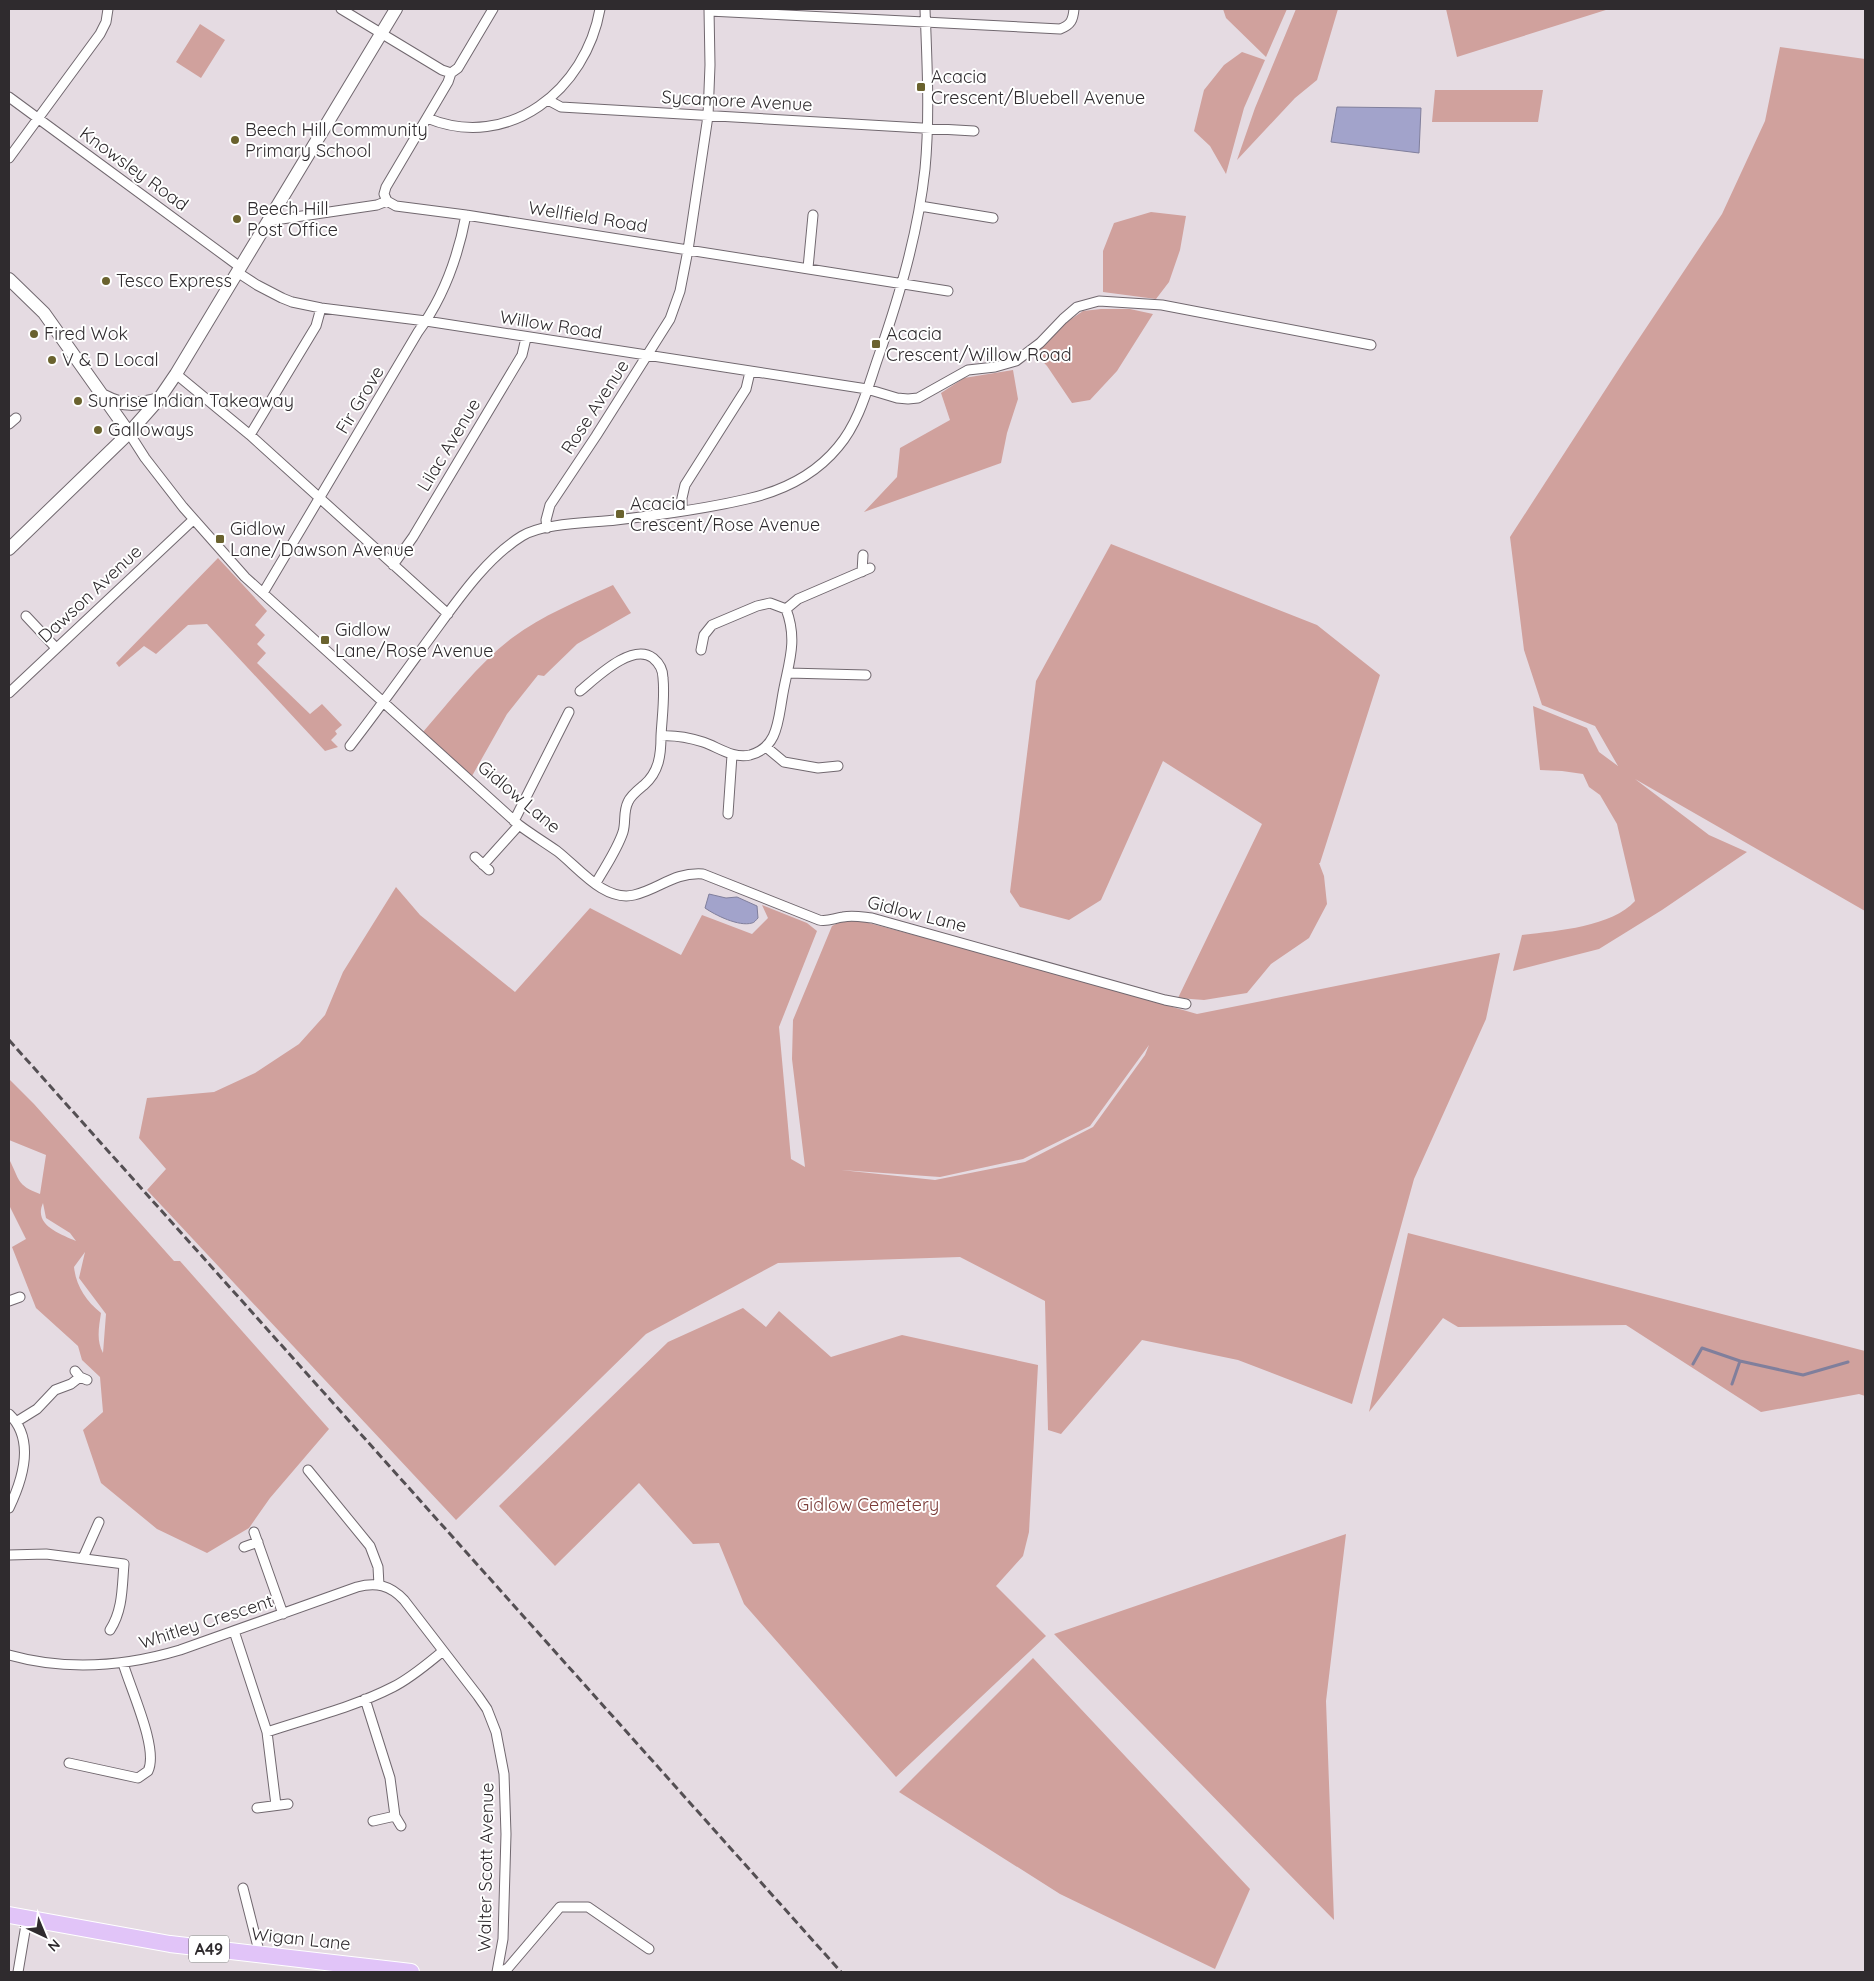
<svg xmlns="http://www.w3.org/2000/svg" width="1874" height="1981" viewBox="0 0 1874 1981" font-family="Quicksand,sans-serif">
<rect width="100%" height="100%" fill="#e5dbe2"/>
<path fill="#d0a19d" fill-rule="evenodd" d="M1223 9H1287L1266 57 1226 18Z
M1296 9H1338L1317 80 1295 98 1237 160 1255 108Z
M1446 9H1609L1457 57Z
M200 24 225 40 201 78 176 62Z
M1780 47 1865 59V911L1635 779 1709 835 1747 852 1662 910 1599 949 1513 971 1522 935C1555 931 1612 927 1635 901L1617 824 1600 795 1589 787 1583 774 1562 771 1540 770 1533 706 1587 728 1599 752 1618 766 1595 726 1542 705 1524 650 1510 537 1624 361 1722 214 1765 121Z
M1242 52 1265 60 1244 108 1226 174 1210 146 1194 131 1204 90 1224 65Z
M1435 90H1543L1538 122H1432Z
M1151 212 1186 216 1180 250 1169 282 1156 299 1103 292V251L1114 223Z
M1101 309H1130L1153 314 1117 371 1090 400 1072 403 1047 366 1034 352 1061 326 1083 311Z
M1013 370 1018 399 1007 433 1001 463 864 512 897 477 900 448 950 420 941 393 964 378Z
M1111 544 1317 625 1380 675 1320 863H1319L1324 876 1327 904 1309 938 1271 964 1247 993 1204 1000 1178 998 1262 824 1163 761 1101 900 1069 920 1020 907 1010 892 1036 681Z
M218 558 267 611 255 625 265 635 257 644 266 653 257 663 310 714 322 704 342 725 335 731 337 734 331 740 338 747 325 751 207 624 188 625 156 654 144 646 119 667 116 663Z
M613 585 631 613 577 644 544 676 538 675 507 714 472 776 423 732C451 700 478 664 512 638 543 615 578 601 613 585Z
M396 887 420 915 515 992 590 908 681 955 702 915 752 934 768 918 762 905 807 923 817 931 779 1027 791 1159 805 1167 792 1059 793 1020 832 926 844 920 865 922 1001 958 1197 1014 1500 953 1486 1019 1414 1179 1352 1404 1238 1360 1142 1340 1061 1434 1048 1430 1045 1301 960 1257 778 1263 646 1334 456 1520 147 1190 166 1169 139 1138 147 1098 214 1092 255 1073 299 1044 325 1015 343 972ZM1149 1045 1145 1055 1093 1127 1025 1162 935 1180 841 1170 940 1177 1023 1159 1090 1126Z
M9 1079 34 1104 174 1261H180L329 1429 270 1498 249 1528 207 1553 157 1529 101 1483 83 1430 103 1412 100 1377 82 1360 78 1346 36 1308 12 1247 26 1239 9 1205V1159C20 1180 16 1185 40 1194L46 1155 9 1140ZM43 1203 46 1218 70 1233 76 1241C60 1234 33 1225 43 1203ZM85 1252 79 1278 106 1314 103 1353C96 1340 99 1327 101 1313 86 1301 76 1286 74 1267Z
M1408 1233 1865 1351V1396L1859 1394 1761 1412 1626 1325 1458 1327 1443 1318 1369 1412Z
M743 1308 766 1327 779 1311 831 1357 902 1335 1038 1365 1029 1532 1023 1556 996 1586 1046 1636 896 1777 744 1604 719 1543 693 1544 639 1483 555 1566 499 1506 668 1342Z
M1346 1534 1326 1701 1334 1920 1054 1634Z
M1033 1658 1250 1889 1215 1969 1060 1894 899 1792Z"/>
<path fill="#a2a3cb" stroke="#807f9c" d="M1337 107 1421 108 1419 153 1331 142Z
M709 894 726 898 737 897 757 906 758 918C756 920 754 923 752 923 739 927 715 915 705 908Z"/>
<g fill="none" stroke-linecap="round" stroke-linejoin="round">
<path stroke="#807f9c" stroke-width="3" d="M1693 1364 1702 1348 1740 1361 1803 1375 1848 1362
M1732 1384 1740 1361"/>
<defs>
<path id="street" d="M341 9 442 70 451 73
M709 11 1060 29C1071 25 1073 20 1074 9
M9 97 240 267
M548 100 561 107 974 131
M427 118C509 152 586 89 600 9
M9 158 100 34 106 22 108 9
M387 201 396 206 466 215 948 291
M387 201 384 194 386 187 448 82 451 73 458 68 493 9
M920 206 993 218
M268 221 377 205 387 201
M808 268 813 215
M237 272 257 285 282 298 292 302 321 308 426 321 867 389 897 398 908 399 918 398 968 370 995 367 1016 361 1040 343 1063 319 1077 307 1099 301 1162 305 1371 345
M176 374 250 435 448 614
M9 424 16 418
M129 433 145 458 183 507 245 577 519 825C531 834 544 842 557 851 578 867 604 902 634 895 660 889 673 872 703 874L819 920C828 922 834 918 843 917 853 915 862 917 872 918L1165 1000 1186 1004
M250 435 316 326 321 308
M682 511V498L685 485 746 389 750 372
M547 528 546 520 550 505 596 436 670 319 680 291 688 250 708 116 710 65 709 9
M393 565 413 537 522 355 526 338
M862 572 863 555
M263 593 418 332C444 297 458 257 466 215
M786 609 798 599 870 568
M26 616 56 648
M788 673 866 675
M580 691C596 678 632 642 653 658 659 663 663 669 663 678 665 697 662 717 661 736
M9 693 193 520
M350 746C378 710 405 672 432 635 457 601 486 558 522 536 543 523 590 523 616 520 660 515 704 509 747 499 782 491 815 475 838 447 860 421 868 386 879 355 900 294 918 233 925 169 930 116 927 61 925 9
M766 747 784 762 818 768 838 766
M728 814 732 755
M514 821 569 712
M475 857 489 870
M483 865 519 825
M596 883C605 867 617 850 623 832 626 822 623 812 628 802 631 795 638 790 644 785 659 772 661 755 661 736 674 735 690 738 703 742 718 747 733 759 750 755 777 748 778 722 782 699 787 666 799 643 786 609L770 603 757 606 712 625 704 635 701 650
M9 1301 20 1297
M75 1371 80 1377 87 1380
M9 1414C35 1439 23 1479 9 1508
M16 1422 37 1409 55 1390 71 1384 80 1377
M308 1470 370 1546 378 1567 379 1585
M254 1532 283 1614
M244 1547 258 1542
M9 1555 46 1554 124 1564C122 1587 123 1610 110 1630
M83 1558 99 1522
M234 1631 267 1732 276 1805
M9 1655C66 1671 123 1667 180 1650L357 1587C376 1582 390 1585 404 1600L478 1696 487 1709 496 1732 504 1774 506 1834 503 1939 497 1972
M365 1699 390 1778 395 1816 401 1826
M267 1732C309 1718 354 1707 393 1687 411 1678 427 1664 443 1651
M69 1763 138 1778 148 1771C159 1749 130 1688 123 1663
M257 1808 288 1804
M373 1821 395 1816
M243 1888 260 1955
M18 1972 27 1919
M500 1972 508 1968 560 1907H588L649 1949"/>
<path id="secondary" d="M9 279 44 313 129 433
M104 396C125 407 136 405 159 399
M9 549 129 433 159 399 176 374 396 9"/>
<path id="highway" d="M9 1915 170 1944 411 1972"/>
</defs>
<use href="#street" stroke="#71686f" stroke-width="11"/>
<use href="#secondary" stroke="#71686f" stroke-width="14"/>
<use href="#highway" stroke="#fff" stroke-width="18"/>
<use href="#street" stroke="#fff" stroke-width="9"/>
<use href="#secondary" stroke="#fff" stroke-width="12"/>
<use href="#highway" stroke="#e1c4f8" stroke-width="16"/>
<path stroke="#544f53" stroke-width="3" stroke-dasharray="8 4" stroke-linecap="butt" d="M9 1040 841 1972"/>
</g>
<g fill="#6a622e" stroke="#fff" stroke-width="2">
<rect x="916" y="82" width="10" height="10" rx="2.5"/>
<circle cx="235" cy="140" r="5"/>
<circle cx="237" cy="219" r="5"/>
<circle cx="106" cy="281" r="5"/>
<circle cx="34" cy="334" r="5"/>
<rect x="871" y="339" width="10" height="10" rx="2.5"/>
<circle cx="52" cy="360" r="5"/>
<circle cx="78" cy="401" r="5"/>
<circle cx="98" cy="430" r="5"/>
<rect x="615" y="509" width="10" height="10" rx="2.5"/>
<rect x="215" y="534" width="10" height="10" rx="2.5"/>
<rect x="320" y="635" width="10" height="10" rx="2.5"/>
</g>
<g text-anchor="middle" stroke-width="4" stroke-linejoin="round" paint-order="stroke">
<rect fill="#fff" stroke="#6d6b6d" stroke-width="1" x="189" y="1935.5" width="40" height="27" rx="4"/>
<g font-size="16" font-weight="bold" fill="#2f2b2e">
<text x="209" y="1955">A49</text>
</g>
<g font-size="18" fill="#2f2b2e" stroke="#fff" text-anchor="start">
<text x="931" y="83">Acacia<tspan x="931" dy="21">Crescent/Bluebell Avenue</tspan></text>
<text x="245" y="136">Beech Hill Community<tspan x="245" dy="21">Primary School</tspan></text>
<text x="247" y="215">Beech Hill<tspan x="247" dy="21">Post Office</tspan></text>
<text x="116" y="287">Tesco Express</text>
<text x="44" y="340">Fired Wok</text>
<text x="886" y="340">Acacia<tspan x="886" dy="21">Crescent/Willow Road</tspan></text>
<text x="62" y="366">V &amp; D Local</text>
<text x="88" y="407">Sunrise Indian Takeaway</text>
<text x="108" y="436">Galloways</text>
<text x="630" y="510">Acacia<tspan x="630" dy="21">Crescent/Rose Avenue</tspan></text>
<text x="230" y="535">Gidlow<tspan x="230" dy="21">Lane/Dawson Avenue</tspan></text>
<text x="335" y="636">Gidlow<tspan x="335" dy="21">Lane/Rose Avenue</tspan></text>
</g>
<g font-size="18" fill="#2f2b2e" stroke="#fff">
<text transform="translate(737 101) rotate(3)" y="6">Sycamore Avenue</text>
<text transform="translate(134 169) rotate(36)" y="6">Knowsley Road</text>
<text transform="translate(588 217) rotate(9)" y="6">Wellfield Road</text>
<text transform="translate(551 325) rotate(9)" y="6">Willow Road</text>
<text transform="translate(360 400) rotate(-59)" y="6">Fir Grove</text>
<text transform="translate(595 407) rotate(-57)" y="6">Rose Avenue</text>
<text transform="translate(449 445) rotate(-59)" y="6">Lilac Avenue</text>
<text transform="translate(90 594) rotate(-43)" y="6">Dawson Avenue</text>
<text transform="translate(519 797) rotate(40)" y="6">Gidlow Lane</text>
<text transform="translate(917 914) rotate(14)" y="6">Gidlow Lane</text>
<text transform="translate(206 1622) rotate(-18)" y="6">Whitley Crescent</text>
<text transform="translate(486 1867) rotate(-89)" y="6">Walter Scott Avenue</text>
<text transform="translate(301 1939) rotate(6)" y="6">Wigan Lane</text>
</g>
<g font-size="18" fill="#7b3c38" stroke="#fff">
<text x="868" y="1511">Gidlow Cemetery</text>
</g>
</g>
<rect width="1874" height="1981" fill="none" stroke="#2f2b2e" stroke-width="20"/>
<g transform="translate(45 1936) rotate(136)" stroke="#ffffff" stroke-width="4" paint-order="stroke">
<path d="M0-4L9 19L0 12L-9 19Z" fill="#2f2b2e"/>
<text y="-8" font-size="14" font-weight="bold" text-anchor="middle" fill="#2f2b2e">N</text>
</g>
</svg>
